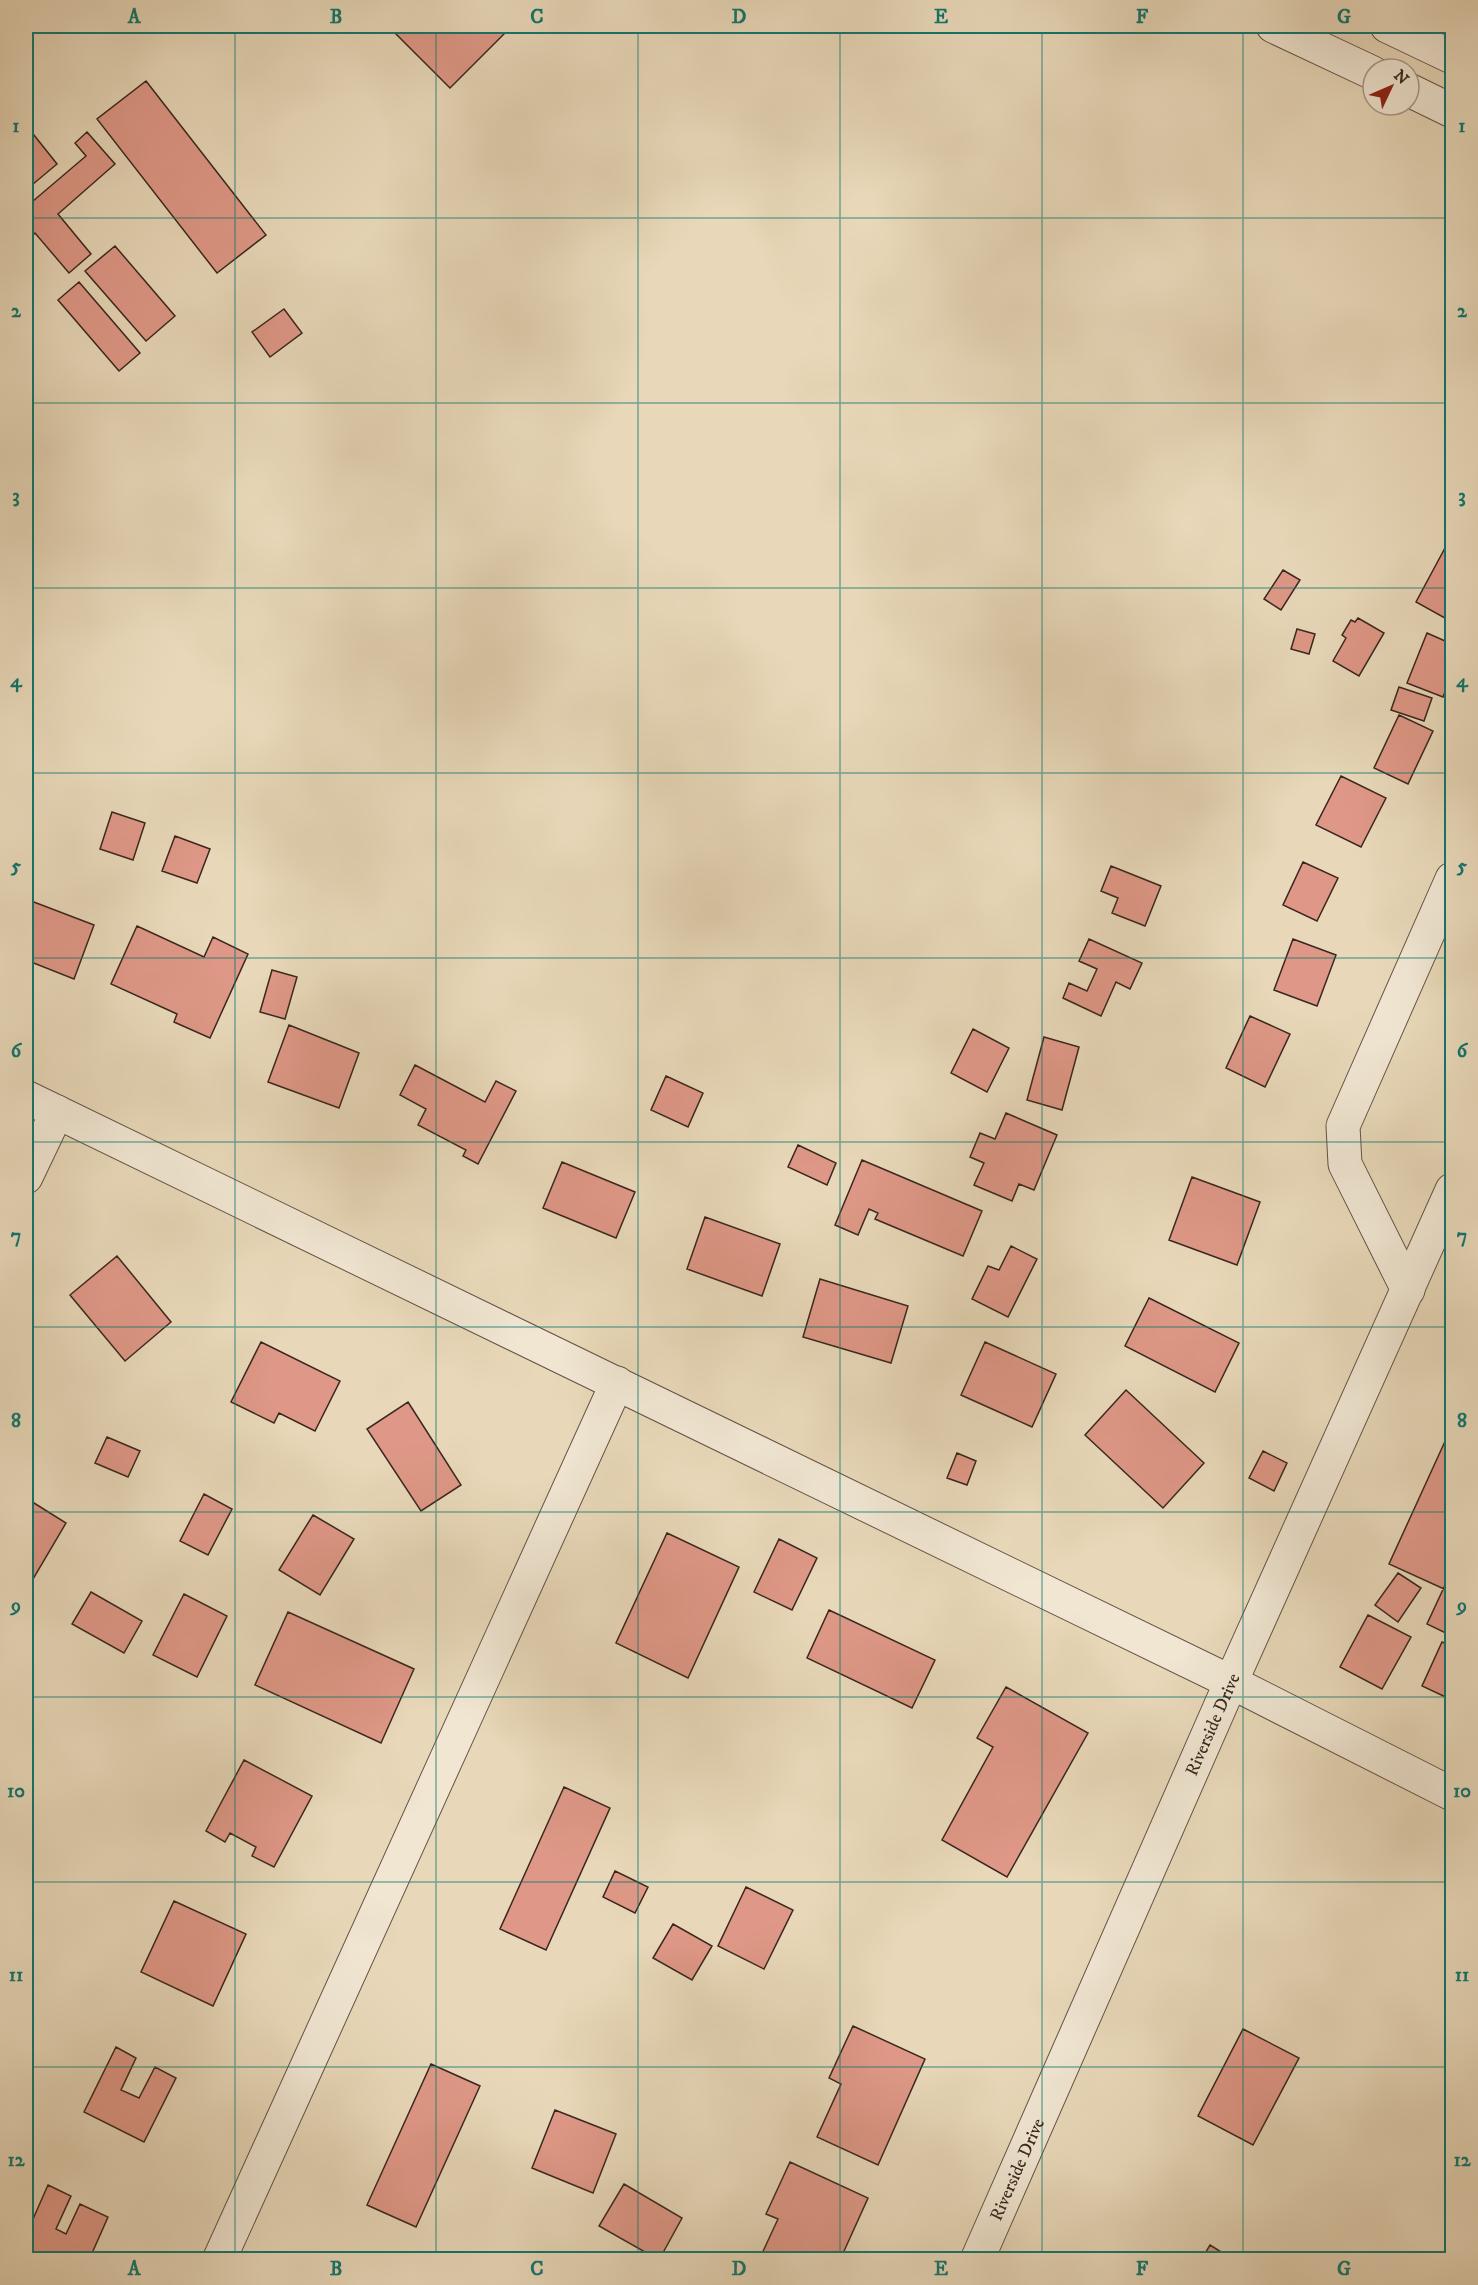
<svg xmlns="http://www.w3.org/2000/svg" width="1478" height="2285" viewBox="0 0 1478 2285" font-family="'IM FELL DW Pica',serif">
<rect width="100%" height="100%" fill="#e8d8b9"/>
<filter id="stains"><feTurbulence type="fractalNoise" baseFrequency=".00333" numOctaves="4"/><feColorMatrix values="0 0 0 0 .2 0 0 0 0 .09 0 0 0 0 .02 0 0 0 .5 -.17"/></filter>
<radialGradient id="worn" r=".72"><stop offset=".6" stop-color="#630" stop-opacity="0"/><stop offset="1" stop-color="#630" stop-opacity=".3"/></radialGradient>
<path fill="#df9887" stroke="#3a271f" stroke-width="1.5" d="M388 26H508L510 28 450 88Z
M146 81 266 235 217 273 97 119Z
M26 125 57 164 26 190Z
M87 132 115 164 58 214 91 254 69 273 35 233 26 241V207L86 156 75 143Z
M115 246 175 316 146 341 85 271Z
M79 282 140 353 119 371 58 300Z
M284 309 302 333 270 357 252 332Z
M1445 548 1452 552V622L1416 602Z
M1283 570 1300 580 1281 610 1264 599Z
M1358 618 1384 633 1359 676 1333 661 1346 638 1342 635 1351 620 1355 622Z
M1297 629 1315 634 1309 654 1291 649Z
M1427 633 1452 644V673L1443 697 1407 683Z
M1399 687 1432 698 1424 721 1391 710Z
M1399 715 1433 731 1408 784 1374 768Z
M1341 776 1386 798 1361 847 1316 825Z
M112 812 145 823 133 860 100 849Z
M175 836 210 849 197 883 162 871Z
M1303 862 1338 878 1317 921 1283 905Z
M1111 866 1161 886 1145 926 1112 913 1118 898 1101 891Z
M26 899 94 925 74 979 26 960Z
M137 926 204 957 213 937 248 954 210 1038 174 1022 177 1014 111 984Z
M1089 939 1142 963 1130 989 1116 982 1101 1016 1063 998 1069 983 1087 991 1097 969 1079 961Z
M1293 939 1336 955 1317 1006 1274 990Z
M272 970 297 977 285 1019 260 1012Z
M1250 1016 1290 1034 1265 1087 1226 1068Z
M289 1025 359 1053 339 1108 268 1082Z
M973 1029 1009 1048 987 1092 951 1073Z
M1044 1037 1079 1047 1062 1110 1027 1100Z
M415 1065 485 1102 496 1081 516 1091 478 1164 463 1156 466 1150 418 1125 426 1109 400 1095Z
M666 1076 703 1093 688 1127 651 1110Z
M1006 1113 1057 1135 1034 1190 1019 1184 1012 1201 974 1185 984 1163 970 1157 980 1133 995 1139Z
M798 1145 836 1163 827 1185 788 1167Z
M862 1160 982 1211 963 1256 875 1219 878 1213 869 1209 858 1235 835 1225Z
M562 1162 635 1192 616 1238 543 1208Z
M1192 1177 1260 1202 1237 1265 1169 1240Z
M705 1217 780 1244 762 1296 687 1269Z
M1011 1246 1037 1259 1008 1317 972 1299 988 1266 999 1270Z
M117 1256 171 1322 125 1361 70 1295Z
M820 1279 908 1306 891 1363 803 1337Z
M1149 1298 1239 1343 1215 1392 1125 1346Z
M261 1342 340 1381 315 1431 279 1413 274 1423 231 1402Z
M985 1342 1056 1374 1032 1427 961 1395Z
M1126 1390 1204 1463 1163 1508 1085 1435Z
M408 1402 461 1485 421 1511 367 1429Z
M1452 1426V1571L1444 1589 1389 1564Z
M107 1437 140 1451 128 1477 95 1463Z
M1263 1451 1287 1463 1274 1491 1249 1478Z
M957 1453 976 1461 967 1485 947 1478Z
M204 1494 232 1509 208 1555 180 1541Z
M26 1498 66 1523 26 1591Z
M313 1515 354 1539 320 1595 279 1570Z
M667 1533 739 1567 688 1678 616 1643Z
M779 1539 817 1558 792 1610 754 1592Z
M1398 1573 1421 1588 1398 1622 1375 1605Z
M1446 1583 1452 1586V1636L1427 1624Z
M91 1592 142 1621 124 1653 72 1624Z
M184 1594 227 1616 197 1677 153 1655Z
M829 1610 935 1660 912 1708 807 1658Z
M288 1612 414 1669 381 1743 255 1685Z
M1368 1615 1411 1637 1382 1689 1340 1667Z
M1442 1642 1452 1646V1700L1422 1686Z
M1006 1687 1088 1733 1007 1877 942 1840 993 1747 977 1738Z
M244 1760 312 1796 274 1867 252 1856 256 1847 230 1833 225 1842 206 1831Z
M564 1787 610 1808 546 1950 500 1929Z
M615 1871 648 1887 635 1913 603 1897Z
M746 1887 793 1910 764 1969 718 1946Z
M174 1901 246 1934 213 2006 141 1972Z
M673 1924 712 1946 692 1980 653 1958Z
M853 2026 925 2059 878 2165 817 2137 841 2084 829 2078Z
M1243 2029 1299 2058 1253 2145 1198 2116Z
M116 2047 136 2058 121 2090 139 2098 155 2067 176 2078 144 2142 84 2112Z
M431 2064 480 2086 416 2227 367 2205Z
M555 2110 616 2134 593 2193 532 2168Z
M790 2162 868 2198 840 2260H759L778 2219 766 2214Z
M624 2184 682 2218 659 2260 599 2226Z
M48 2185 71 2196 56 2229 66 2234 80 2204 108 2217 89 2260H49L26 2249V2235Z
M1210 2245 1234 2260H1201Z"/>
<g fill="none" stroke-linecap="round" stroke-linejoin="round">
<defs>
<g id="minor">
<path d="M1273 26 1373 73"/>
<path d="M1387 26 1452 57"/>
<path d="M1409 90 1452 111"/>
<path d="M26 1097 1231 1682 1452 1794"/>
<path d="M26 1177 57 1112"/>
<path d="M1408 1290 1345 1164 1343 1126 1452 879"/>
<path d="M219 2260 617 1383"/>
<path id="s1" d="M977 2260 1231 1682 1452 1190"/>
</g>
</defs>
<use href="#minor" stroke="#665346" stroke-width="35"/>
<use href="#minor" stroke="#f0e6d2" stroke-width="33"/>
</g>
<path fill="none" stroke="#0f766e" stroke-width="1.5" stroke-opacity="0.55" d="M235 26V2260M436 26V2260M638 26V2260M840 26V2260M1042 26V2260M1243 26V2260M26 218H1452M26 403H1452M26 588H1452M26 773H1452M26 958H1452M26 1142H1452M26 1327H1452M26 1512H1452M26 1697H1452M26 1882H1452M26 2067H1452"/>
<g text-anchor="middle" stroke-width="4.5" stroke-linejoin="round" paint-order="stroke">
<g font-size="18" fill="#3a271f" stroke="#f0e6d2">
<text dy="6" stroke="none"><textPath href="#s1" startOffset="585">Riverside Drive</textPath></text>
<text dy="6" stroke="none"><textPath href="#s1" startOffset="99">Riverside Drive</textPath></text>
</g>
</g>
<rect width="1478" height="2285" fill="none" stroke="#e8d8b9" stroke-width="66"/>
<g transform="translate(1391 87) rotate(46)"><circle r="28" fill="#f0e6d2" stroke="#a79a8a" stroke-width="1.5"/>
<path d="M0-4.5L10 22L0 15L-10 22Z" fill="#8f2418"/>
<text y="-9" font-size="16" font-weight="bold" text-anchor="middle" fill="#3a271f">N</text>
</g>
<rect x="33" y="33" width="1412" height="2219" fill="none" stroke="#0f766e" stroke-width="2"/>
<g font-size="20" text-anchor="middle" font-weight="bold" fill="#0f766e">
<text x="134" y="23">A</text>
<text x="336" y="23">B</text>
<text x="537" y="23">C</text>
<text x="739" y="23">D</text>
<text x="941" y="23">E</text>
<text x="1142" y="23">F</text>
<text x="1344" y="23">G</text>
<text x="16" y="132">1</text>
<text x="1462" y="132">1</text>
<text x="16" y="317">2</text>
<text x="1462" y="317">2</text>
<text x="16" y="502">3</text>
<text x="1462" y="502">3</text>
<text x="16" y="687">4</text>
<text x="1462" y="687">4</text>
<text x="16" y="872">5</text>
<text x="1462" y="872">5</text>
<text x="16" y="1057">6</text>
<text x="1462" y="1057">6</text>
<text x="16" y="1242">7</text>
<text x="1462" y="1242">7</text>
<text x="16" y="1427">8</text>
<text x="1462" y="1427">8</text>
<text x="16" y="1612">9</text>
<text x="1462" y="1612">9</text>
<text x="16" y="1797">10</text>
<text x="1462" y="1797">10</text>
<text x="16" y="1981">11</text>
<text x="1462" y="1981">11</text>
<text x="16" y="2166">12</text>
<text x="1462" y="2166">12</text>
<text x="134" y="2275">A</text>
<text x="336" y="2275">B</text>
<text x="537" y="2275">C</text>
<text x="739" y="2275">D</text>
<text x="941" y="2275">E</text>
<text x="1142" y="2275">F</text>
<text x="1344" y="2275">G</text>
</g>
<rect width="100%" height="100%" filter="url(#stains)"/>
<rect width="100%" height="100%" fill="url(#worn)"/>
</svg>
